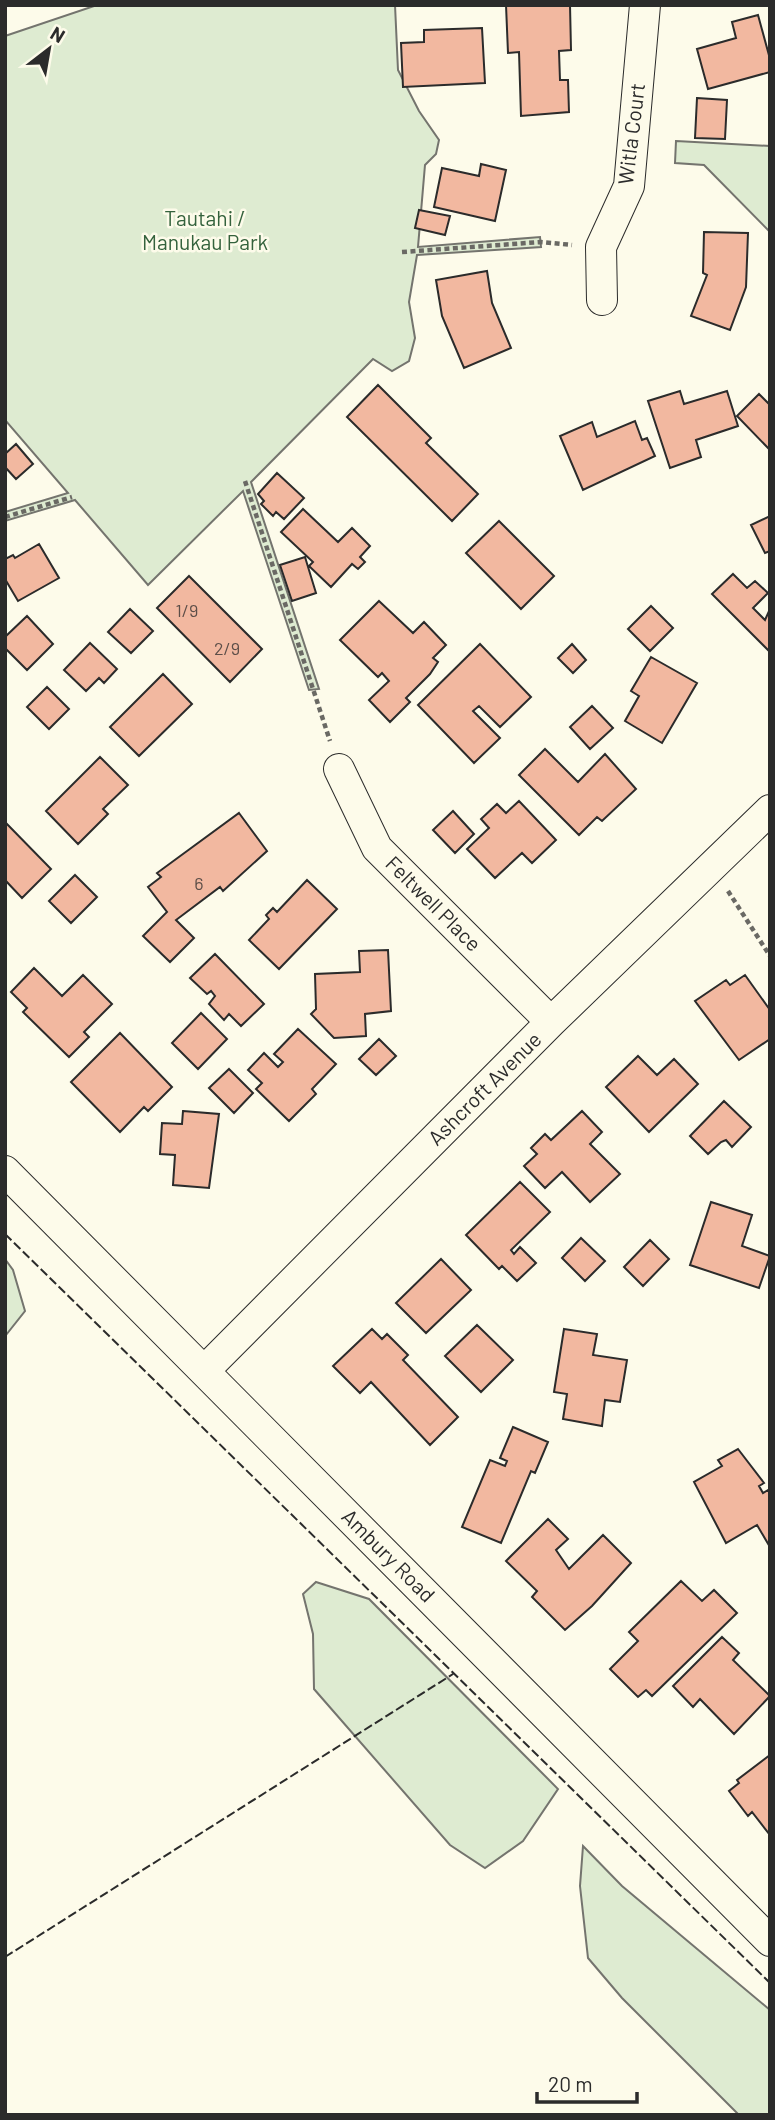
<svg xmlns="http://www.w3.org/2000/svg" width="775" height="2120" viewBox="0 0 775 2120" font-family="Barlow,sans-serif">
<rect width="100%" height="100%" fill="#fdfbea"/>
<path fill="#deebd1" stroke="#74746e" stroke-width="2" d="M97 5H395L398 70 419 111 439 140 436 154 425 165 418 247 540 237 541 247 417 255 409 302 415 338 409 361 392 371 373 359 251 482 319 689 309 690 243 491 148 585 75 500 5 521V512L68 493 5 420V36Z
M676 141 770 146V232L704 165 675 163Z
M5 1259 13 1270 25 1311 6 1335Z
M316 1582 369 1599 558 1789 523 1841 485 1868 450 1845 314 1689 313 1634 303 1594Z
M583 1846 622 1886 770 2010V2115H739L622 1998 588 1958 580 1886Z"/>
<path fill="#f2b8a0" stroke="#2b2b2b" stroke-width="2" d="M506 5H570L571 50 559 51 560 80H568L569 112 521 116 519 52 508 53Z
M758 15 770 59V72L708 89 697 49 736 38 732 22Z
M482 28 485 83 403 87 401 43 424 42V30Z
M697 98 727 100 725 139 695 138Z
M481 164 506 170 495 221 434 207 442 168 479 176Z
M419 210 450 216 445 235 415 228Z
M704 232 748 233 746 287 730 330 691 316 707 275 703 273Z
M487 271 492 303 511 348 464 368 442 316 436 280Z
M378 385 431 438 426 443 478 494 452 521 347 417Z
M680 391 684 404 727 391 738 426 696 440 701 457 670 468 648 401Z
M759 394 770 405 769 449 737 416Z
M635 421 642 440 647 438 655 456 583 490 560 436 592 422 597 437Z
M16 444 33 464 16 479 5 467V454Z
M277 473 304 498 284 519 276 512 273 516 261 504 264 501 258 494Z
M303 509 338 542 352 528 370 546 360 557 365 562 358 569 352 564 331 587 309 566 313 562 281 532Z
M770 516V551L765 553 751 525Z
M499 521 554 576 521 609 466 553Z
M39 544 59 578 18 601 5 579V559L13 555 15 558Z
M305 557 316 593 292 601 280 565Z
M733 574 747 588 755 581 768 593 753 608 765 620 770 609V652L712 594Z
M189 576 262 649 230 682 157 608Z
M379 601 413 633 424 622 446 645 433 658 438 662 430 674 406 698 410 702 390 722 369 700 389 681 382 673 378 677 340 640Z
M651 606 673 628 650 651 628 629Z
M130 609 153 631 131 653 108 632Z
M27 616 53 644 27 670 5 648V637Z
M90 643 117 669 104 683 99 678 86 691 64 670Z
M480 644 531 697 500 727 479 706 473 711 500 738 474 763 418 705Z
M572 644 586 660 573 673 558 658Z
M651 657 697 683 662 743 625 721 639 696 631 691Z
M163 674 192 704 139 756 110 727Z
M47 687 69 709 49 729 27 707Z
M592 706 613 728 590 749 570 727Z
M545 749 578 782 605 754 636 789 602 821 597 817 579 835 519 775Z
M100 757 128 785 103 809 108 814 78 844 46 811Z
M519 801 556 840 532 863 522 853 495 878 467 849 489 828 481 819 497 804 506 813Z
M453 811 474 834 455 853 433 830Z
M239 813 267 851 223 891 220 887 176 920 194 938 170 962 143 936 167 912 148 887 161 877 157 873Z
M5 822 51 869 22 898 5 880Z
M75 875 97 897 71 923 49 901Z
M307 880 337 909 279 969 249 940 269 919 266 915 273 908 277 912Z
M388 950 391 1011 365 1014 366 1036 334 1038 311 1014 316 1009 315 974 360 972 359 951Z
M215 954 264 1004 241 1026 229 1014 224 1020 209 1004 215 996 211 991 207 994 190 978Z
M34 968 62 996 83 975 112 1004 84 1032 89 1037 69 1057 23 1012 27 1008 11 992Z
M745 975 770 1010V1039L739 1060 695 1001 726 980 730 985Z
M201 1013 227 1039 198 1069 172 1043Z
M298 1029 336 1064 312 1089 316 1094 289 1121 256 1089 262 1083 248 1070 264 1053 278 1067 283 1062 274 1054Z
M120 1033 172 1087 148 1111 144 1107 120 1132 71 1082Z
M379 1039 396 1056 376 1075 359 1059Z
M638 1056 657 1075 674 1059 698 1084 649 1132 606 1087Z
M229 1069 253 1093 234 1113 209 1088Z
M724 1101 751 1127 732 1147 726 1140 721 1142 708 1154 690 1136Z
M183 1111 219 1114 209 1188 173 1185 175 1155 160 1154 162 1123 182 1124Z
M582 1111 602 1132 590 1144 620 1174 590 1202 562 1172 545 1188 524 1166 537 1154 531 1148 545 1134 551 1140Z
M520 1182 550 1212 511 1250 514 1254 520 1247 536 1263 517 1281 502 1266 499 1269 466 1235Z
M711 1202 752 1215 742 1246 770 1256 759 1288 690 1265Z
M581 1238 605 1261 585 1281 562 1258Z
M650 1240 669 1259 643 1286 624 1267Z
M441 1259 471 1290 426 1333 396 1303Z
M477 1325 513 1360 481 1392 445 1356Z
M372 1329 382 1339 387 1334 408 1355 403 1360 458 1417 430 1445 371 1382 360 1393 333 1366Z
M564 1329 597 1334 593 1355 627 1360 620 1402 605 1400 602 1426 563 1419 567 1394 554 1392Z
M513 1427 548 1442 535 1473 531 1471 501 1543 462 1527 490 1460 505 1466 507 1461 500 1458Z
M738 1449 764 1483 759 1486 763 1493 768 1490 770 1493V1547L757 1525 726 1543 694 1482 722 1466 718 1460Z
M548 1519 568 1539 556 1550 569 1569 603 1535 631 1563 592 1606 565 1630 532 1597 537 1591 506 1561Z
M681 1581 702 1601 714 1590 737 1613 652 1696 646 1690 638 1697 610 1669 638 1641 629 1632Z
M722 1637 739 1653 733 1660 770 1696 734 1734 700 1699 693 1707 673 1686Z
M770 1755V1835L752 1812 748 1816 729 1791 739 1783 737 1780Z"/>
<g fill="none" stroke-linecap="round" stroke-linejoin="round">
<defs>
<path id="street" d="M602 300 601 247 629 186 645 5
M339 769 377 848 551 1022
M5 1171 770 1941
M204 1371 551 1022 770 810"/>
</defs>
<use href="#street" stroke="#2b2b2b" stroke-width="32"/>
<path stroke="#6a6964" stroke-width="4.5" stroke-dasharray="5 3.5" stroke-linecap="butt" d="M402 252 541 242 572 245
M245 481 330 741
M5 517 72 497
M728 891 770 956"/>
<use href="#street" stroke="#fdfbea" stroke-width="30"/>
<path stroke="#2b2b2b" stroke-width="2" stroke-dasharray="9 3.5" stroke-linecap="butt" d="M5 1234 770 1983
M5 1957 453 1674"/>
</g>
<g text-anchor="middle" stroke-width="5" stroke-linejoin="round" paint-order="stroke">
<g font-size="18" fill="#5d4e48">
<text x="187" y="617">1/9</text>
<text x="227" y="655">2/9</text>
<text x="199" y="890">6</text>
</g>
<g font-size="21" fill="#2b2b2b" stroke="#fdfbea">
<text transform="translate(632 134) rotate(-83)" y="7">Witla Court</text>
<text transform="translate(433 904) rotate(45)" y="7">Feltwell Place</text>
<text transform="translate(485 1089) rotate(-45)" y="7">Ashcroft Avenue</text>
<text transform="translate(388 1556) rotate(45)" y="7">Ambury Road</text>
</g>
<g font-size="21" fill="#34623c" stroke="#fdfbea">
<text x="205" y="226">Tautahi /<tspan x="205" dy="24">Manukau Park</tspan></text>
</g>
</g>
<rect width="775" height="2120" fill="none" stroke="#2b2b2b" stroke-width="14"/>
<g transform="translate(49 49) rotate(31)" stroke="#fdfbea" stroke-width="5" paint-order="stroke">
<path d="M0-5L12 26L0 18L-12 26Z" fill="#2b2b2b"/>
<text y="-10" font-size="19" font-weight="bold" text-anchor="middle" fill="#2b2b2b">N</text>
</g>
<path d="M537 2092v10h100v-10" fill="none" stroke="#2b2b2b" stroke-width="3.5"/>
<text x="548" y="2092" font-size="21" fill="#2b2b2b" stroke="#fdfbea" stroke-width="5" paint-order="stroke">20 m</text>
</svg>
